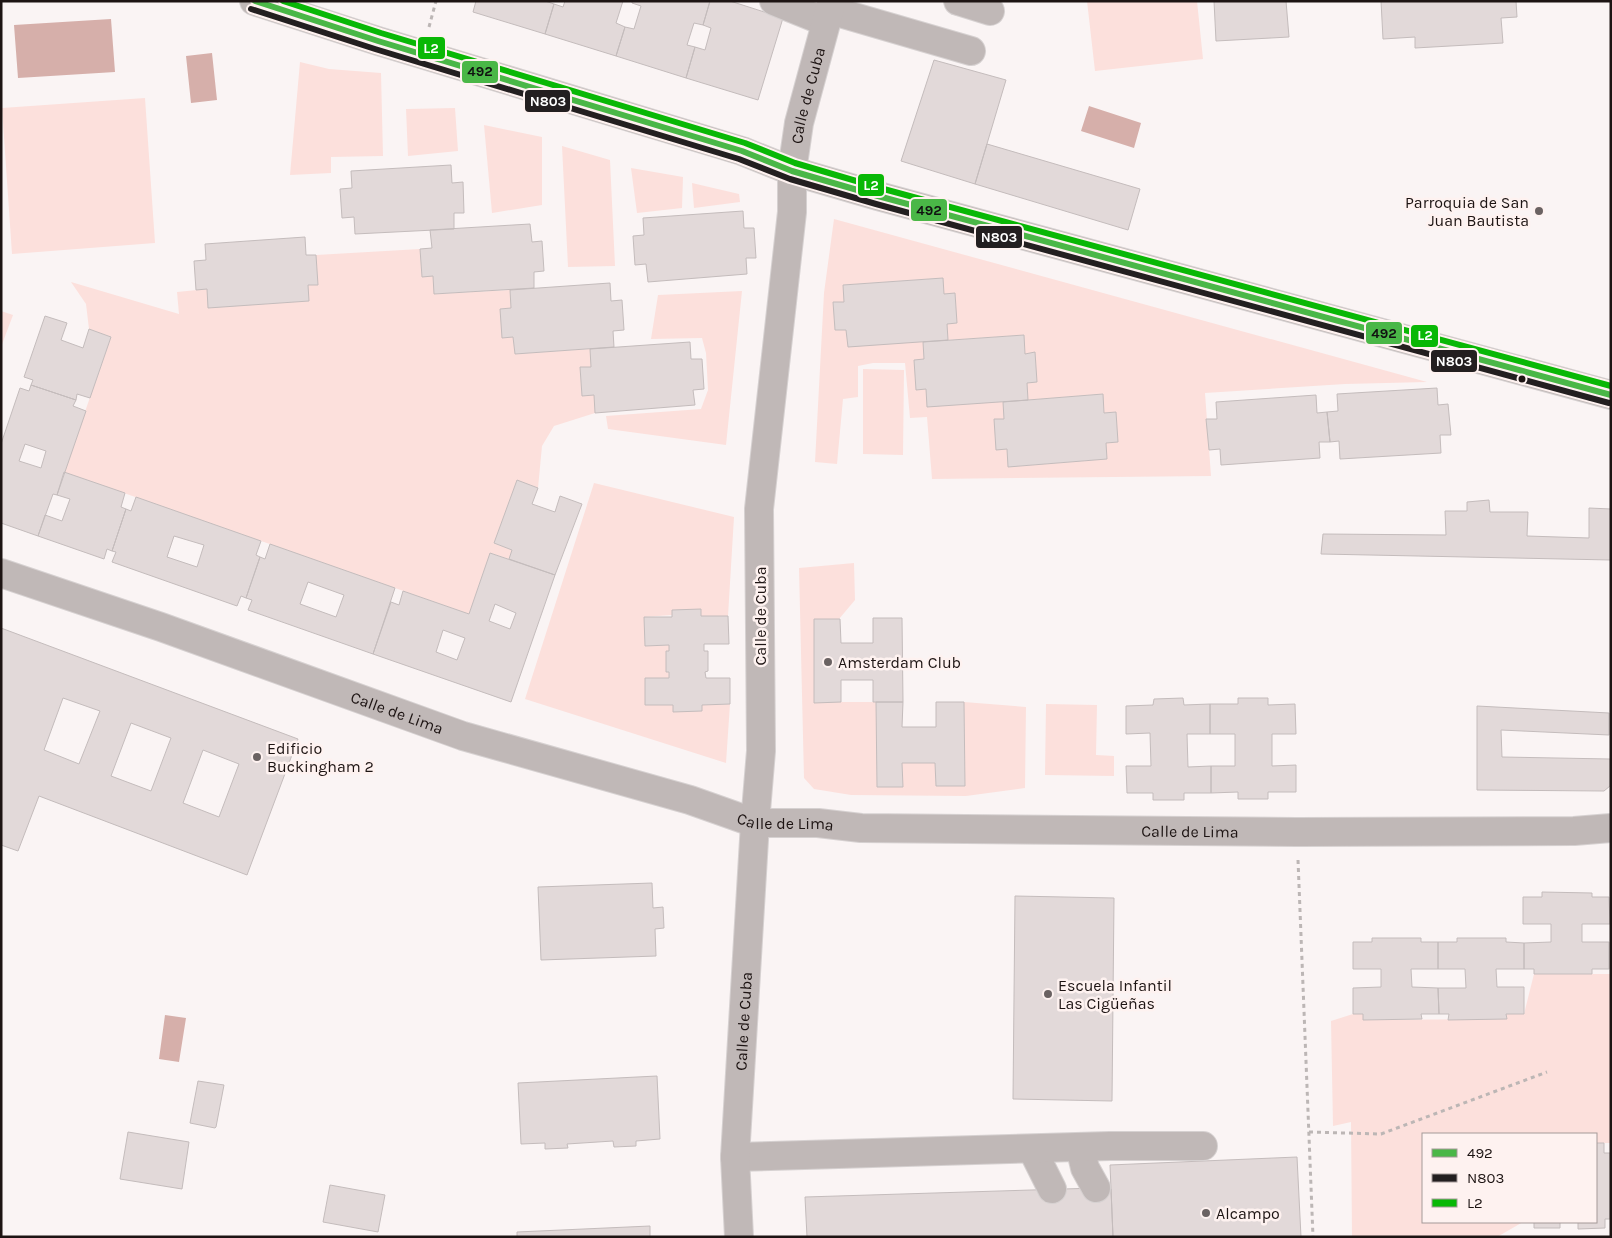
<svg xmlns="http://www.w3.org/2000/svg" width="1612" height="1238" viewBox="0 0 1612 1238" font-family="Karla,sans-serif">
<rect width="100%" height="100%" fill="#faf4f4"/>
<path fill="#fce0dc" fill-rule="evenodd" d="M1087 1H1197L1203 59 1095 71Z
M300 62 329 69 381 73 383 156 331 157V173L290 175Z
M145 98 155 243 12 254 2 108Z
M455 108 458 151 408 156 406 109Z
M484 125 542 137V205L492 213Z
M562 146 610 160 615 266 568 267Z
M631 168 683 177 682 208 637 213Z
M692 183 739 194 740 202 694 208Z
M834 219 1427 382 1345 384 1205 393 1211 476 932 479 927 417 910 418 905 363H873L858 366V397L843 399 837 464 815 462 824 293ZM942 278 944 294H955L957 323 947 324 948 340 1024 335 1025 354 1035 353 1037 382 1027 383 1028 400 1102 394 1104 413 1116 412 1118 442 1106 443 1107 459 1008 467 1007 449 994 419H1004L1003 402 926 389H916L914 360 924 359 923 342 846 330H835L833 302H844L843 285Z
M420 249 422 276H433L435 294 510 290 511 308 500 309 513 337 515 354 590 349 591 367H580L582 396 594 395 595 413 554 426 542 446 538 488 517 481 494 543 512 550 509 559 490 553 469 614 64 472 111 337 89 329 86 304 71 282 179 314 177 292 207 289 209 307 309 301 308 285 318 284 316 255Z
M742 291 726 445 608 429 606 416 701 409 708 390 706 353 702 338 651 339 658 295Z
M1 311 13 315 1 347Z
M863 369 904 370 903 455 863 454Z
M594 483 734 517 728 616H701L700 610H672V615L644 617 645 646 669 645V651H667L669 678H645V705H673V711H702V705L730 704 726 763 525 699Z
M854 563 855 600 839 619H814V702H876L903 787 902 763H935L936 786H965L964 702 1026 707 1025 788 966 796 851 795 814 789 804 778 799 568Z
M1046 704 1097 705 1096 755 1114 756V776L1045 775Z
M1534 974H1610L1611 1143H1596V1134H1423V1222H1523L1497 1237H1352L1351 1122 1333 1126 1331 1021 1353 1014H1363L1364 1020 1506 1019V1014H1524Z"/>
<path fill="#d6afaa" d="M111 19 115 72 18 78 14 25Z
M212 53 217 100 191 103 186 56Z
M1089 106 1141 123 1134 148 1081 131Z
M165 1015 186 1018 179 1062 159 1059Z"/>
<path fill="#e2d9d9" stroke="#c4bcbc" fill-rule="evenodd" d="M476 1H545L554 4 545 34 473 12Z
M565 1H623L616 23 625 27 616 56 545 34 554 4 563 7Z
M632 1H710L703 25 694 23 687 45 695 47 686 78 616 56 625 27 634 29 641 6 632 3Z
M710 1H730L783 18 758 100 686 78 695 47 705 50 711 28 703 25Z
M1214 1H1286L1289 37 1216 41Z
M1381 1H1516L1517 17 1501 18 1503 43 1415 48V37L1383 39Z
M934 60 1006 80 975 184 901 161Z
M987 144 1140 189 1128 230 975 184Z
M451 165 452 183 463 182 464 213H454V229L355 234 354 217 342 218 340 189 352 188 351 171Z
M743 211 744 228H754L756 258H746L747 274 648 282 646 264 635 265 633 236 644 235 643 218Z
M530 224 532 242 542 241 544 271 534 272V288L434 294 433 276 422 277 420 249 432 248 430 230Z
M305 237 306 255H316L318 285H308L309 301 208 308 207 289 196 290 194 261 206 260 205 244Z
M943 278 944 294 955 293 957 323 947 324 948 340 848 347 846 330H835L833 302H844L843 285Z
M610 283 611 301 622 300 624 330 613 331 614 347 515 354 513 337 502 338 500 309 511 308 510 290Z
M45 316 67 323 61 340 83 348 89 329 111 337 90 398 77 394 76 400 31 385 33 380 24 377Z
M1024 335 1025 354 1035 352 1037 382 1027 383 1028 400 927 407 926 389 916 390 914 360 924 359 923 342Z
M690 342 691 359H702L704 389 693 390 695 405 595 413 594 395 582 396 580 367H591L590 349Z
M31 385 76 400 73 406 86 411 57 495 53 494 38 536 1 523V444L20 388 29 391ZM25 444 46 451 41 468 19 461Z
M1437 388 1438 405 1448 404 1451 435H1440L1441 453 1340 459 1339 441 1330 442 1327 412 1338 411 1337 394Z
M1103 394 1104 413 1116 412 1118 442 1106 443 1107 459 1008 467 1007 449 996 450 994 419H1004L1003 402Z
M1316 395 1317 413 1327 412 1330 442H1319L1320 458 1221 465 1220 449 1209 450 1206 419H1217L1216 402Z
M64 472 125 493 121 507 126 509 112 551 107 549 104 559 38 536 45 515 62 521 70 499 57 495Z
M517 480 538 488 532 504 555 512 560 496 582 504 555 575 509 559 512 550 494 543Z
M136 497 261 541 256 555 260 557 246 598 241 596 237 606 112 562 116 552 112 551 126 509 131 511ZM174 536 204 545 197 567 167 557Z
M1489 500 1490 512H1528L1527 536 1589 538V508L1611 509V560L1321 554 1323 534 1446 535 1445 511H1467V502Z
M270 544 395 588 373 654 248 610 252 600 246 598 260 557 265 559ZM308 582 344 595 336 617 300 604Z
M490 553 555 575 511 702 373 654 391 602 399 605 403 591 469 614ZM495 604 516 613 510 629 489 621ZM443 630 465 638 457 660 436 652Z
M701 609V616H728L729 644H704V651H708V671L705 672 706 678H730V704L702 705V711L673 712V705H645V678H669V672H666V651H669V645L645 646 644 617H672V610Z
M873 618H902L903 702H873V680H841V702L814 703V619H840L841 643H873Z
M1 628 298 739 247 875 39 796 18 851 1 845ZM63 698 100 711 79 764 44 750ZM131 723 171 738 151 791 111 776ZM203 750 239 764 219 817 183 803Z
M1183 698 1184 705 1210 704V734H1187L1188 767 1211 766V793H1184V800H1153V793H1127L1126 766H1151L1150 733 1126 734V706L1153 705 1154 699Z
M1238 698H1268V705L1295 704 1296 734H1272V766L1296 765V792H1268V799H1238V792L1211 793V766H1235V734H1210V704H1238Z
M876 702H903L902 727H936V702H964L965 786H936L935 763H902L903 787H877Z
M1477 706 1609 713V735L1501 730 1502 757 1610 759V786L1604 791 1477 790Z
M652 883 653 908 663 907 664 928 655 929 656 956 541 960 538 887Z
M1542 892 1592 893V897H1609L1610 924H1582V942H1609V969H1592V974H1534V969H1524V943L1551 942V924H1523V897H1542Z
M1015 896 1114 898 1112 1101 1013 1099Z
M1372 938H1421V942H1438V969H1411L1412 987 1438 988 1439 1014H1421L1422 1019 1363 1020V1014H1353V988L1381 987V969H1353V942H1372Z
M1457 938H1506V942L1524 943V969H1496L1497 987H1524V1014H1506L1507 1019 1448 1020 1449 1014H1439L1438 988H1466L1465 969H1438V942H1457Z
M657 1076 660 1139 636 1141V1146L614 1147 613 1141 567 1144 568 1148 545 1149V1143L521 1144 518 1083Z
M198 1081 224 1085 216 1127 215 1128 190 1123Z
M128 1132 189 1142 182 1189 120 1179Z
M1596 1143H1604V1153H1610V1219H1605V1228L1578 1229V1222H1596Z
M1297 1157 1301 1237H1113L1110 1165Z
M330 1185 385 1195 378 1232 323 1222Z
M1096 1188 1111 1189 1113 1237H807L805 1197Z
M1534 1222H1560V1228H1534Z
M650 1226V1237H517V1232Z"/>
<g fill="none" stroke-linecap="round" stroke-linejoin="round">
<defs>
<g id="minor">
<path d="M254 1 378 41 742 151 792 171 878 196 1611 395"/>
<path d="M774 1 826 22"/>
<path d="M958 1 990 11"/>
<path d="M830 10 971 51"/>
<path id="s1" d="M1 573 161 627 463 736 690 800 755 823H818L861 828 1297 832 1574 831 1611 828"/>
<path d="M1080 1147 1085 1168 1096 1188"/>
<path d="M1032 1149 1052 1189"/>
<path d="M735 1157 1110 1146H1203"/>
<path id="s2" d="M739 1237 735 1157 755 823 761 751 759 509 792 212V171L799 123 832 1"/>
</g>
</defs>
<use href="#minor" stroke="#d6d1d1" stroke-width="30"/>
<path stroke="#bcb6b5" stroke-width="3" stroke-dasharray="4 4" stroke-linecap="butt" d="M429 27 436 1
M1298 860 1313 1237
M1309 1132 1381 1134 1547 1072"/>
<use href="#minor" stroke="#c0b8b7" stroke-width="28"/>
<defs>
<path id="bus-1" d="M255 1 378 41 742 151 792 171 878 196 1611 395"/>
<path id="bus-2" d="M251 9 375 49 739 159 790 179 876 204 1609 403"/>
<path id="bus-3" d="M283 1 381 33 745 143 795 163 880 188 1611 386"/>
</defs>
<use href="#bus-1" stroke="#fef2f0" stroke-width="10"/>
<use href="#bus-2" stroke="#fef2f0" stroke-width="10"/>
<use href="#bus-3" stroke="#fef2f0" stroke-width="10"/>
<use href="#bus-1" stroke="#4ab747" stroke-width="6"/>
<use href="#bus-2" stroke="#231f20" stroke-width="6"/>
<use href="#bus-3" stroke="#09b806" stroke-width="6"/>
</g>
<g fill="#6a6262" stroke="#fef2f0" stroke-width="2">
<circle cx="1539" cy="211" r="5"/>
<circle cx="828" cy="662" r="5"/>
<circle cx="257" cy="757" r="5"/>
<circle cx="1048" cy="994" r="5"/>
<circle cx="1206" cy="1213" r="5"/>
</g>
<circle fill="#1d1413" stroke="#fef2f0" stroke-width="2" cx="1522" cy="379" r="4.5"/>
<g text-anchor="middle" stroke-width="5" stroke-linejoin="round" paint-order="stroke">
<g font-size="16" fill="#1d1413" stroke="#fef2f0">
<text dy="6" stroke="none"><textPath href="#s2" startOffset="1146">Calle de Cuba</textPath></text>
<text transform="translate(760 616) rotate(-90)" y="6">Calle de Cuba</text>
<text dy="6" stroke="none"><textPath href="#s1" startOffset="420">Calle de Lima</textPath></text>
<text dy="6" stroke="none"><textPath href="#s1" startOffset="825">Calle de Lima</textPath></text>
<text dy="6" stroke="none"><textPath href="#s1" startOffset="1230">Calle de Lima</textPath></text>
<text dy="6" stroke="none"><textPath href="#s2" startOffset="216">Calle de Cuba</textPath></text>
</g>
<g font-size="16" fill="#1d1413" stroke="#fef2f0" text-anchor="start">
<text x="1529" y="208" text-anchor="end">Parroquia de San<tspan x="1529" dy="18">Juan Bautista</tspan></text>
<text x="838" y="668">Amsterdam Club</text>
<text x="267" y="754">Edificio<tspan x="267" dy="18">Buckingham 2</tspan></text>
<text x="1058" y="991">Escuela Infantil<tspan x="1058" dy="18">Las Cigüeñas</tspan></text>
<text x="1216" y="1219">Alcampo</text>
</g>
</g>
<g stroke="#fef2f0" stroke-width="2">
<rect x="417" y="36" width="29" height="24" rx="5" fill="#09b806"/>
<rect x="461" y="60" width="38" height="24" rx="5" fill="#4ab747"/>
<rect x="524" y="89" width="47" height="24" rx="5" fill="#231f20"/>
<rect x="857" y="173" width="28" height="24" rx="5" fill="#09b806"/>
<rect x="910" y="198" width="38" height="24" rx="5" fill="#4ab747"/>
<rect x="975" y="225" width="48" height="24" rx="5" fill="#231f20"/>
<rect x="1365" y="321" width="38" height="24" rx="5" fill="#4ab747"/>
<rect x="1410" y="324" width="29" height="24" rx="5" fill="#09b806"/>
<rect x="1430" y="349" width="48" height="24" rx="5" fill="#231f20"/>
</g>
<g font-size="14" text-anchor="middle" font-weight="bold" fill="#fff">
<text x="431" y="53">L2</text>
<text x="548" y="106">N803</text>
<text x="871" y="190">L2</text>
<text x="999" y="242">N803</text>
<text x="1425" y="340">L2</text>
<text x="1454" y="366">N803</text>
</g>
<g font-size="14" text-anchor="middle" font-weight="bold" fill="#111">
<text x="480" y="76">492</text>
<text x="929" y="215">492</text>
<text x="1384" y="338">492</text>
</g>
<rect width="1612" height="1238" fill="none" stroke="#1d1413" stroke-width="5"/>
<rect x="1422" y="1133" width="175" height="90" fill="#fef2f0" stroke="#a49998"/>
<rect x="1432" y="1149" width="25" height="8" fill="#4ab747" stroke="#a49998"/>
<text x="1467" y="1158" font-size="15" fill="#1d1413">492</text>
<rect x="1432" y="1174" width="25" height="8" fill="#231f20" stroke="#a49998"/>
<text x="1467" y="1183" font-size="15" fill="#1d1413">N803</text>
<rect x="1432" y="1199" width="25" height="8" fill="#09b806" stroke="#a49998"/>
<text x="1467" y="1208" font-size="15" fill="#1d1413">L2</text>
</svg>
